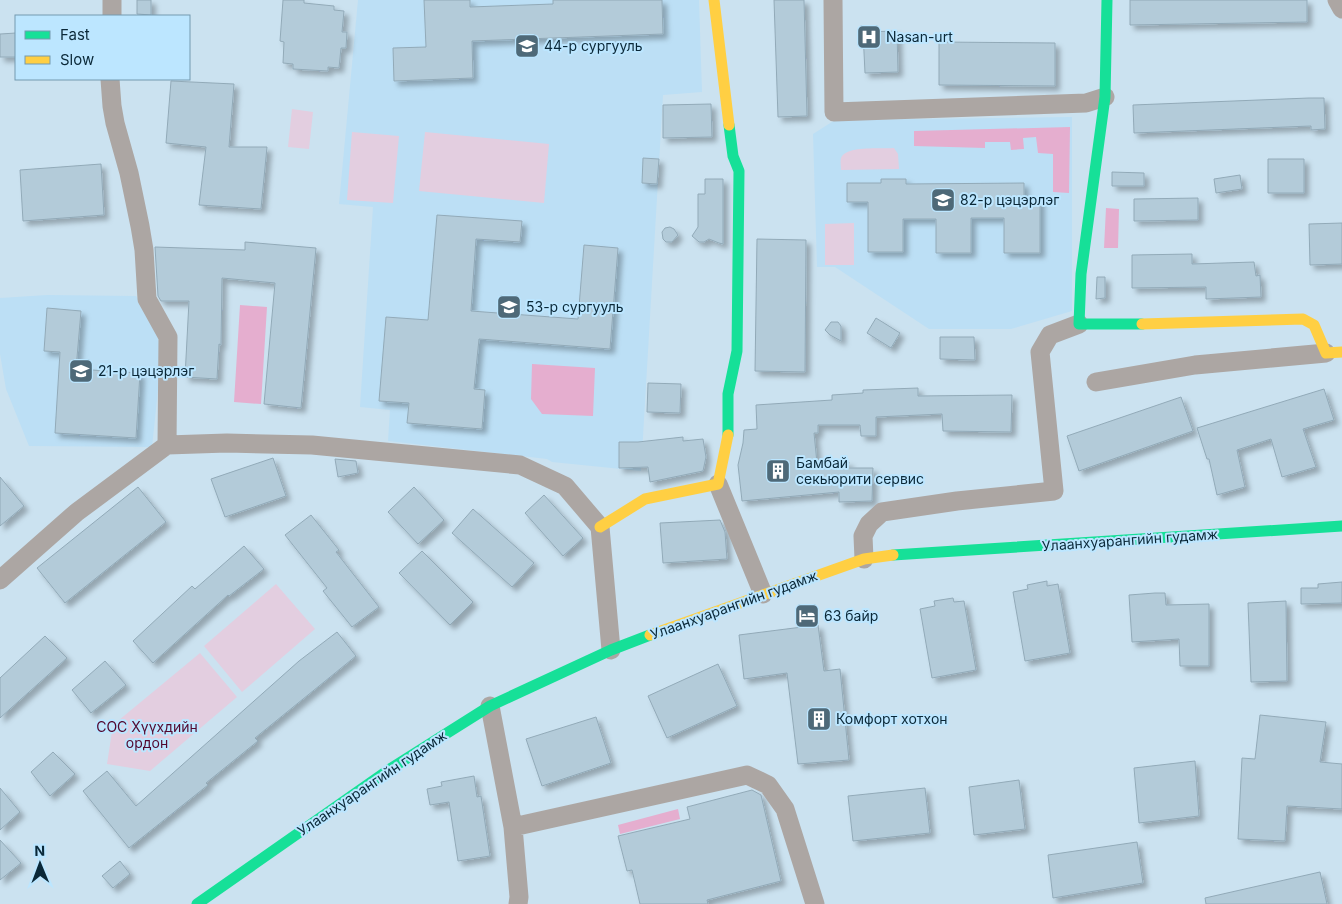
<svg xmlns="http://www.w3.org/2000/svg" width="1342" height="904" viewBox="0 0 1342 904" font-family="Inter,sans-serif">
<defs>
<filter id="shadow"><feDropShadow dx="4.5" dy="4.5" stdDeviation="2.5" flood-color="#0004"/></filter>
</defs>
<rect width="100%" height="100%" fill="#cbe2f0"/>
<path fill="#bcdff5" d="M358 0H699L702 92 663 95 641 471 552 462 547 459 388 441 390 410 360 407 373 207 339 204Z
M1072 117V311L1011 329H929L835 267H817L813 134 835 120Z
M47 295 136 296 151 315 162 352 152 447 29 446 6 389 0 354V298Z"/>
<path fill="#e3cee0" d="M292 109 313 112 309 149 288 147Z
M352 132 399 136 393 203 347 200Z
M425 132 549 144 544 203 419 191Z
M894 148 898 154 899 169 841 170C841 167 840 161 841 158 846 145 882 149 894 148Z
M854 223V265H825V224Z
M276 584 315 629 242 692 204 646Z
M200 653 237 697 150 771 107 764 113 725Z"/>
<path fill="#e5aecf" d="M1070 127 1069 193 1053 192V154L1038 153 1036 137 1023 138 1024 149 1011 150 1010 142H985V148L914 146V131Z
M1106 208 1119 209 1118 248H1104Z
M240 305 267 307 261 404 234 402Z
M532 364 595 368 593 416 542 414 531 399Z
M678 809 680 819 620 834 618 825Z"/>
<path fill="#b3cbd9" stroke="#92aab8" filter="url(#shadow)" d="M137 0H151V15L137 14Z
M283 0H304V3L334 6V10L344 11 342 32H347L346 48H341L339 68 328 67V71L293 69V64L283 63 284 42 280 41Z
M424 0H470V7L553 4V0H662L663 34 472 41 473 78 394 81 393 48 426 47Z
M774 0H804L807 116 778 117Z
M1130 0H1307V22L1130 25Z
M897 31 898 72 865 73 863 32Z
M16 33V57H0V34Z
M939 42 1055 43V86L939 85Z
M171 81 234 84 229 147H267L261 209 199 205 206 147 166 143Z
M1309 98H1324L1325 129 1311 130V126L1134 133 1133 105Z
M711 104 712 137 663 138V105Z
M643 158 659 159 657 184 642 183Z
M1268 159H1304V193H1268Z
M101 164 104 215 23 221 20 170Z
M1112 172 1144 173V186H1112Z
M1240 175 1242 189 1216 193 1214 179Z
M705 179H723V244L719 243 709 239 704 242H699L692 236 698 227V194H705Z
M881 179H906V184L1024 183V197H1040V253H1004V218H971V253H936V219H903V252H868V202H847V183H881Z
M1198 198V220L1134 221V199Z
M437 215 522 221 520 242 476 239 471 311 578 319 584 245 618 248 610 349 479 339 474 389 485 390 482 429 407 423 409 403 379 401 386 317 428 320Z
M1342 223V264L1310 265 1309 224Z
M670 227 674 229 678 235 672 242H666L663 239 662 232 665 228Z
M757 239 806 240 805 372 755 371Z
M245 242 316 248 301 408 264 404 275 283 222 278 221 345 219 344 217 379 185 377 189 301H161L158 296 155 247 245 250Z
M1192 254V264L1254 262 1256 276 1260 275 1261 297 1206 299V287L1132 288V255Z
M1097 277H1105V298L1096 299Z
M47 308 81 311 76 369 140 373 136 438 55 433 60 352 44 351Z
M876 318 900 333 891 348 867 333Z
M831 322H838L841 326V341L830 335 825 330Z
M940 337H974L975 360 940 359Z
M648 383 681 384 680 413 647 412Z
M918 388V396L1012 395 1011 432 943 431 942 414 876 417V436H861L860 425H818V433H814L817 463 849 462 848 468H873L872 501 839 502V492L742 501 738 465 743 443 744 430 757 429 756 405 832 400V395L863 393V390Z
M1324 389 1334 420 1303 429 1316 467 1282 477 1271 439 1237 450 1245 487 1217 495 1209 459H1207L1197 428Z
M1181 397 1193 431 1079 471 1067 436Z
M683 437V441L703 439 706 457 703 471 650 482 648 467 619 468V442H638Z
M273 458 286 496 225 517 211 479Z
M335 459 356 461 358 473 338 477Z
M0 477 24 506 0 526Z
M138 487 166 522 65 603 37 568Z
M414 487 444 520 418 544 388 512Z
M544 495 583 538 563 556 525 513Z
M473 509 534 563 512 587 452 533Z
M311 515 339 550 336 552 379 607 352 627 323 591 327 588 285 535Z
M720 520 725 532 727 559 663 563 660 523Z
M244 546 264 569 229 596 228 595 153 663 133 641 192 586 195 589Z
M422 551 473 602 450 625 399 573Z
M1047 581V586L1058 584 1070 653 1025 661 1013 592 1028 589 1027 585Z
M1342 582V603L1301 604V588H1318V584Z
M1155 593H1165L1166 605 1209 604V666H1180L1179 639 1132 642 1129 595Z
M953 598 954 602 964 601 976 670 932 678 920 609 935 606 934 601Z
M1286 601 1287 681 1251 682 1248 603Z
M818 625 824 671 840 669 849 760 798 764 787 673 744 679 739 635Z
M337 632 356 656 255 738 258 741 206 783 208 785 129 848 83 791 107 771 136 806 299 661Z
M45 636 67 658 0 718V678Z
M105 661 126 685 91 713 72 690Z
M718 664 737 706 667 738 648 696Z
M1260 715 1326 722 1320 762 1342 764V809L1287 806 1285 841 1238 839 1242 758 1255 759Z
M596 717 611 763 542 786 526 739Z
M53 752 75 774 50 796 31 772Z
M1195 761 1199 816 1139 823 1134 768Z
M474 776 477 797 481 796 490 856 458 861 449 802 430 805 427 789 442 786 441 782Z
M1019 780 1025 829 974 835 969 787Z
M0 788 20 812 0 830Z
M925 788 930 833 853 841 848 796Z
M752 790 761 795 781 881 707 900 708 904H640L632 870 627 871 618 836 690 819 687 807Z
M0 840 21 863 0 880Z
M1137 842 1143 883 1053 898 1048 855Z
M120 861 130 874 113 888 102 876Z
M1320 872 1327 904H1206L1205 898Z"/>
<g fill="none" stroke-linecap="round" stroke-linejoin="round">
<path stroke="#aca6a3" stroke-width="19" d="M833 0 834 112 1086 103 1105 97
M1337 0 1342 9
M112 16V0
M1096 382 1195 365 1326 353
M167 445 227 443 312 445 520 465 565 486 600 527 611 650
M718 484 763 594
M864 559 863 536 869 524 882 512 957 501 1054 491 1040 352 1050 335 1079 324
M0 580 77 512 167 445 168 337 147 299 144 250 140 226 129 173 115 123 112 106 110 79
M490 706 513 827 519 897 518 904
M513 827 747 775 768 785 785 809 815 904"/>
<path stroke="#16e098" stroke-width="11" d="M1107 0 1105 97 1081 274 1079 324H1142
M728 435V394L737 351 739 171 733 156 729 125
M893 555 1342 526
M197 904 390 769 490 706 611 650 650 635"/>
<path stroke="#ffcf43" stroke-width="11" d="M714 0 729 125
M1142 324 1303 319 1314 325 1326 353 1342 352
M600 527 645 499 718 484 728 435
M650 635 864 559 893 555"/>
</g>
<defs>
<symbol id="hospital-square" viewBox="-11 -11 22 22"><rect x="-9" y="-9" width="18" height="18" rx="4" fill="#4e6978" stroke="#bce6ff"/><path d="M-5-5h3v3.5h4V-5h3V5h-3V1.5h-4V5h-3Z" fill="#fff"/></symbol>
<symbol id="school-square" viewBox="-11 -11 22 22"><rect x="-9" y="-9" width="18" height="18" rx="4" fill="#4e6978" stroke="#bce6ff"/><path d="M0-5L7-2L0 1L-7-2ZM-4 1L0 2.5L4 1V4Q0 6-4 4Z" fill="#fff"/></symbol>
<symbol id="building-square" viewBox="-11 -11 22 22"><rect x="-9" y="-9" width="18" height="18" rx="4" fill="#4e6978" stroke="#bce6ff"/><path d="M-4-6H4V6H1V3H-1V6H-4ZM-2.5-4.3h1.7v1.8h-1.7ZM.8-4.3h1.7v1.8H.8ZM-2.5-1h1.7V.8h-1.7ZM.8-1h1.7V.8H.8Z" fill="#fff"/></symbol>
<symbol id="hotel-square" viewBox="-11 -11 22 22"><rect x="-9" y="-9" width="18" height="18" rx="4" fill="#4e6978" stroke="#bce6ff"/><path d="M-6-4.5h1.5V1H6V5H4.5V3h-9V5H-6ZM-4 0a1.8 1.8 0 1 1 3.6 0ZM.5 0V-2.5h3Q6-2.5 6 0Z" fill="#fff"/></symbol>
</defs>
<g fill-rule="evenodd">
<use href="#hospital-square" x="855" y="23" width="28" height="28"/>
<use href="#school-square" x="513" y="32" width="28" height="28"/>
<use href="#school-square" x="929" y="186" width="28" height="28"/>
<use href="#school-square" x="495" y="293" width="28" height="28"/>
<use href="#school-square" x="67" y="357" width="28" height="28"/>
<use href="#building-square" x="764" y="457" width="28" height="28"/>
<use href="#hotel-square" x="793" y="602" width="28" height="28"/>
<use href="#building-square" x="805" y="705" width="28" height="28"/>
</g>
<g text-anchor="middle" stroke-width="4" stroke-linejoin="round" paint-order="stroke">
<g font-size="14" fill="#0a2838" stroke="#bce6ff" text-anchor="start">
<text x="886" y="42">Nasan-urt</text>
<text x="544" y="51">44-р сургууль</text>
<text x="960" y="205">82-р цэцэрлэг</text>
<text x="526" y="312">53-р сургууль</text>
<text x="98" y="376">21-р цэцэрлэг</text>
<text x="796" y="468">Бамбай<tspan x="796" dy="16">секьюрити сервис</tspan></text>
<text x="824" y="621">63 байр</text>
<text x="836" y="724">Комфорт хотхон</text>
</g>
<g font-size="14" fill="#0a2838" stroke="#bce6ff">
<text transform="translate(1130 540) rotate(-4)" y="5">Улаанхуарангийн гудамж</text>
<text transform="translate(734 605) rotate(-20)" y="5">Улаанхуарангийн гудамж</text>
<text transform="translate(372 783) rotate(-34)" y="5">Улаанхуарангийн гудамж</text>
</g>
<g font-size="14" fill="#53082f" stroke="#bce6ff">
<text x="147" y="732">СОС Хүүхдийн<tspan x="147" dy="16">ордон</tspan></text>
</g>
</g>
<rect x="15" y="15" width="175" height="65" fill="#bce6ff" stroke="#759aaf"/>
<rect x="25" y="31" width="25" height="8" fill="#16e098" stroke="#759aaf"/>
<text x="60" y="40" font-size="15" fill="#0a2838">Fast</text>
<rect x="25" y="56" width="25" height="8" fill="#ffcf43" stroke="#759aaf"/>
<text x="60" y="65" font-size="15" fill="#0a2838">Slow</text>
<g transform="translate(40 864) rotate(359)" stroke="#bce6ff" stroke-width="4" paint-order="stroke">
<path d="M0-4L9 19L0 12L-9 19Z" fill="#0a2838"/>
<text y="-8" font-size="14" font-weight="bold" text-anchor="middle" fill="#0a2838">N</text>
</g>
</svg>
